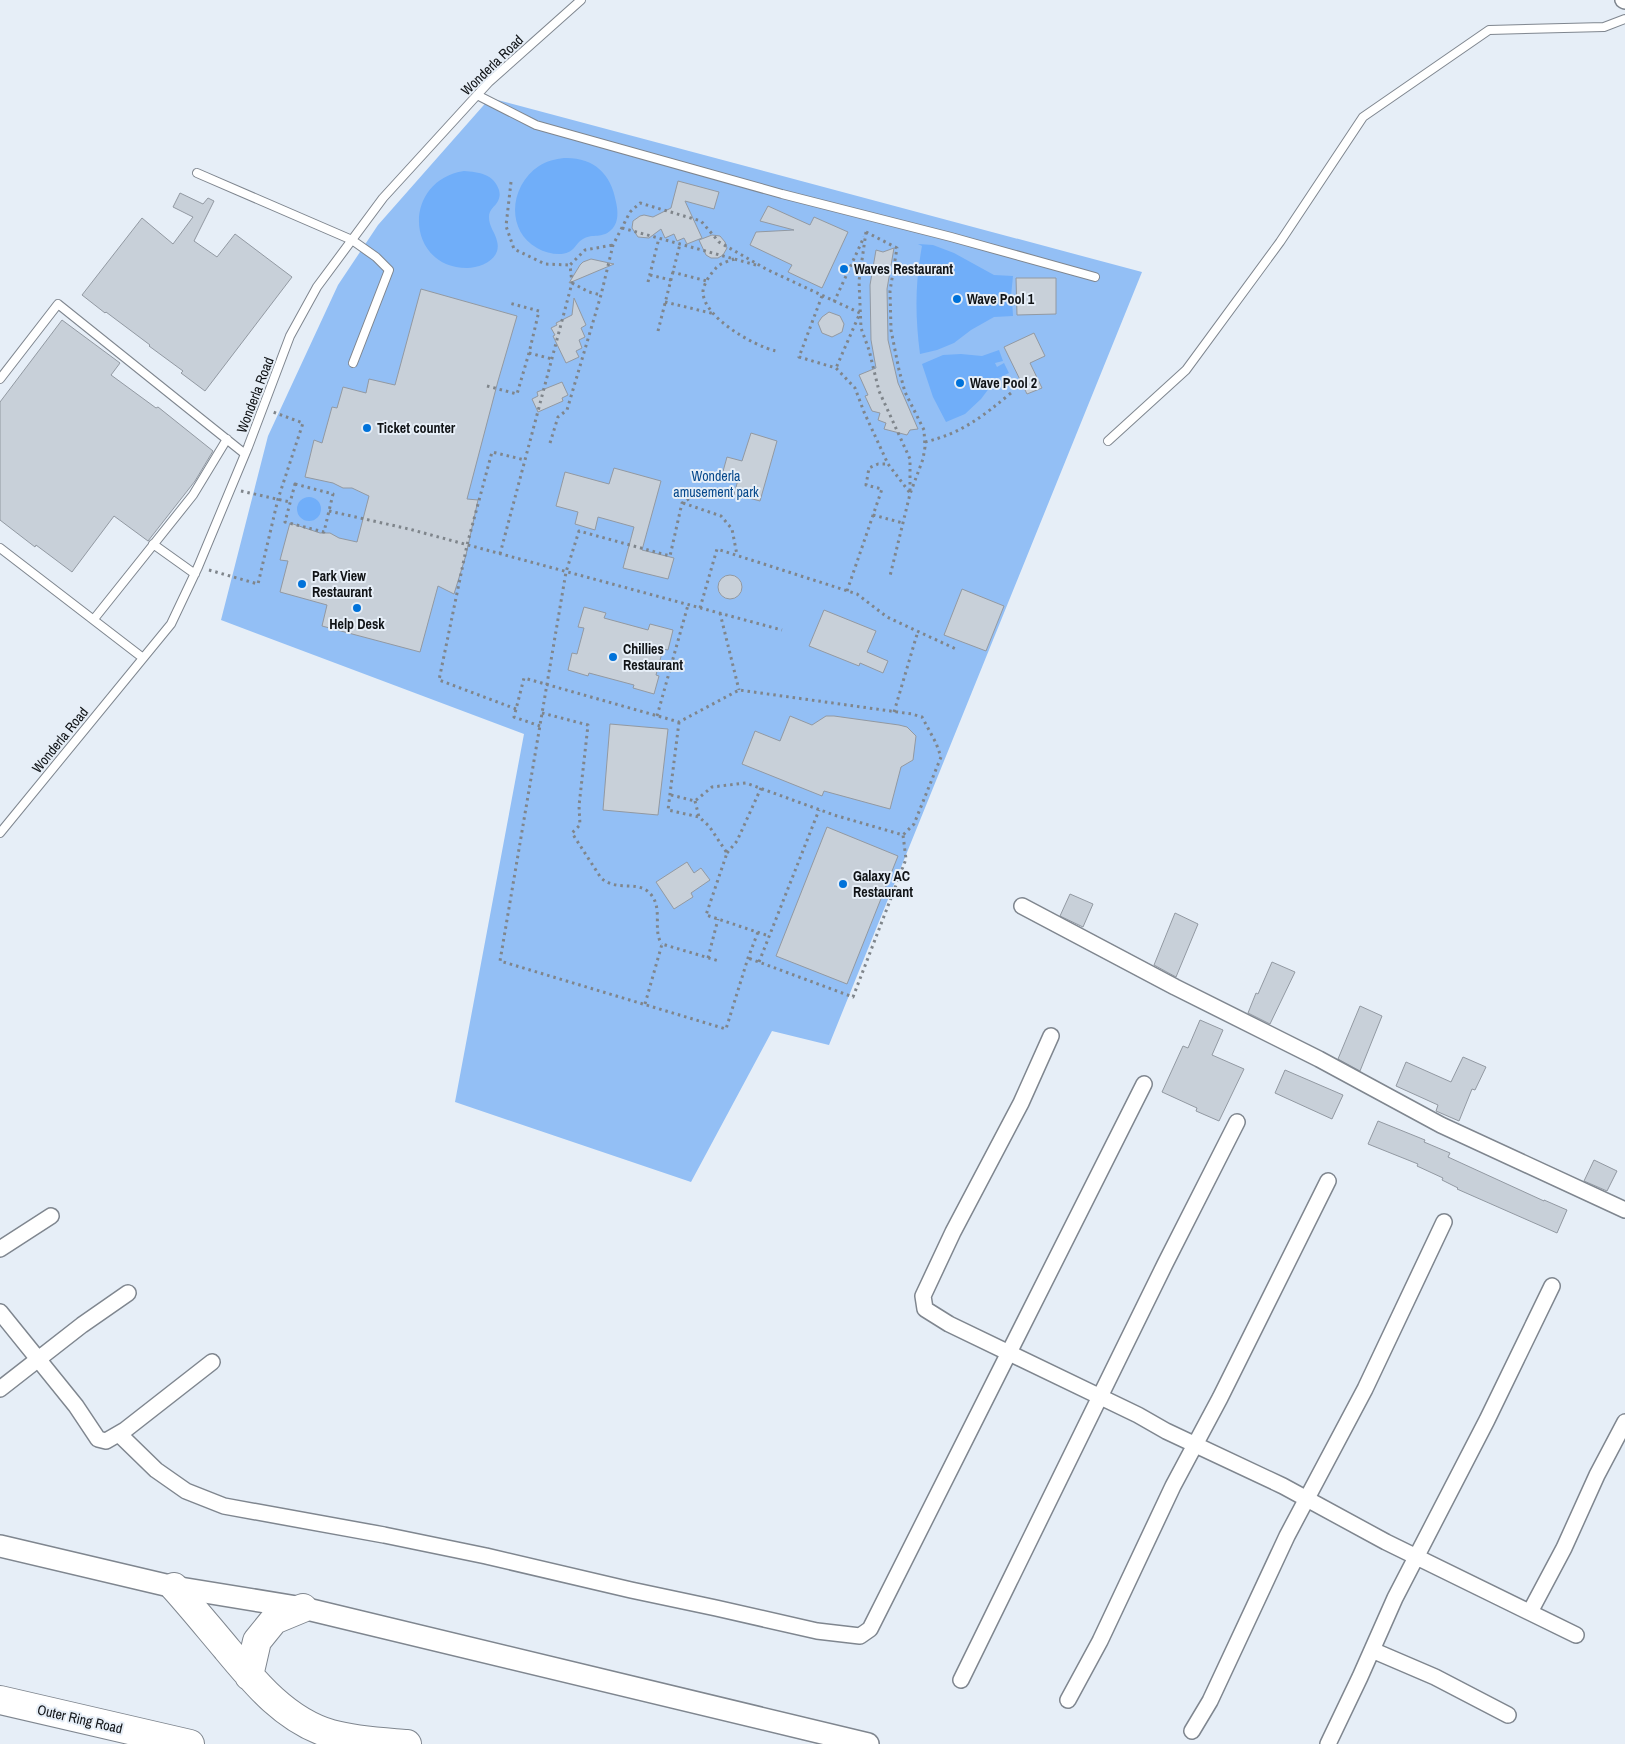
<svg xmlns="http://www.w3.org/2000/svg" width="1625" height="1744" viewBox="0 0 1625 1744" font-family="'Archivo Narrow',sans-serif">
<rect width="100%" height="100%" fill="#e6eef7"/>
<path fill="#93bff5" d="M490 98 1142 272 829 1045 772 1031 691 1182 455 1102 524 734 221 620 268 436 338 285 378 225Z"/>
<path fill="#70aef9" d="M564 158C593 157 611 173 616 202 618 211 619 223 611 230 602 239 593 233 583 239 574 244 575 254 559 254 552 254 544 252 537 248 505 230 510 185 539 166 547 161 555 159 564 158Z
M464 171C479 172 494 174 499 190 500 194 500 197 498 201 495 207 489 209 489 217 489 227 495 232 497 241 502 259 481 268 467 268 406 268 401 181 464 171Z
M918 244 933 245 954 253 994 275 1013 276 1011 296H1002L999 300 1002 302 1012 300 1013 316 994 317 971 330 954 343 937 350 920 354C915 315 915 284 922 246Z
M999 350 1003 361 995 363 997 367 1004 363 1009 373 996 379 981 399 965 414 946 422 933 397 922 364 943 355 961 354 982 356Z
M297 509a12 12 0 1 1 24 0a12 12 0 1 1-24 0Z"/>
<path fill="#c8d0d9" stroke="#9299a2" d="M678 181 719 192 714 209 685 201 702 238 687 244 684 238 677 241 674 234 665 238 661 229 649 238 638 237 632 228 633 221 640 216 644 215 653 217 671 208Z
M180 193 203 204 208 198 214 201 194 241 217 257 235 234 292 277 205 391 181 373 183 371 149 346 150 345 106 312 105 313 82 295 142 218 173 244 193 217 173 207Z
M768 206 810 225 814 217 848 232 822 288 788 272 792 265 750 245 756 232 794 230 760 221Z
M712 235 720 236 725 242 727 248 723 255 718 258H711L706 255 699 240Z
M894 248 887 289 888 340 898 383 918 429 910 430 907 435 884 429 886 423 878 420 880 413 872 411 865 396 868 395 859 375 876 368 871 340 870 285 876 250 883 252Z
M591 259 614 264 569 283 580 265 583 262Z
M1016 278H1056V314L1017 315Z
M421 289 517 316 498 381 467 499 478 500 466 555 454 594 438 586 420 652 322 626 327 605 280 592 288 561 280 560 290 523 320 533H330L339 538 357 542 369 496 352 488H343L333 483 305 477 314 440 322 443 332 407 337 408 343 387 366 393 369 379 395 385Z
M574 298 586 325 581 328 585 337 579 340 582 348 576 351 579 357 566 363 553 336 555 335 551 328 557 325 556 323 572 315Z
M829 312 840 316 844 324 842 332 832 337 822 333 818 323 822 317Z
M62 320 120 363 111 375 156 408 158 407 213 451 195 481 148 541 114 516 72 572 36 545 35 547 0 520V402Z
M1034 333 1045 356 1030 363 1042 388 1027 394 1004 347Z
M562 382 568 395 562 398 563 401 538 412 532 399 538 396 537 392Z
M751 433 777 441 760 501 734 494 738 480 722 475 727 457 742 461Z
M614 468 661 481 642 550 674 558 668 579 623 568 634 527 598 517 595 530 575 524 578 512 556 506 565 472 609 484Z
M718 587a12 12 0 1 1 24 0a12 12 0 1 1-24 0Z
M962 589 1004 606 986 651 944 635Z
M584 607 606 613 604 618 648 630 650 624 673 630 668 650 663 649 656 675 659 676 654 694 633 688 634 685 589 673 588 676 568 670 572 653 577 654 584 628 578 627Z
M824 610 876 631 867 652 888 661 883 673 860 663 859 666 809 646Z
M790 716 812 725 826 716H834L899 725 907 727 916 736 913 760 901 767 890 809 824 791 822 796 742 764 755 731 780 741Z
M610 724 668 729 658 815 603 810Z
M827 827 898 856 847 984 776 956Z
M687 862 694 873 701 868 710 880 691 893 693 897 674 909 656 882Z
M1070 894 1093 904 1083 927 1060 916Z
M1175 913 1198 924 1176 977 1154 965Z
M1272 962 1295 972 1270 1024 1248 1013 1256 993 1258 994Z
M1360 1006 1382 1016 1360 1071 1338 1059Z
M1200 1020 1223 1030 1212 1055 1244 1069 1219 1121 1196 1111 1197 1108 1162 1092 1183 1046 1188 1048Z
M1463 1057 1486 1067 1475 1090 1472 1089 1459 1121 1436 1111 1438 1105 1396 1086 1406 1062 1451 1082Z
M1285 1070 1343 1095 1332 1119 1275 1093Z
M1378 1121 1425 1140 1424 1142 1450 1153 1448 1157 1544 1201V1200L1567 1210 1557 1233 1457 1189 1458 1188 1442 1180 1443 1178 1417 1166 1418 1164 1368 1144Z
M1594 1160 1617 1171 1607 1191 1584 1181Z"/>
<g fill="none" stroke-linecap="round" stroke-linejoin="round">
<defs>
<path id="service" d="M477 95 536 125 782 194 951 237 1095 277
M197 173 352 240 376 257 389 270 353 363
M0 379 58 304 245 454
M1108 441 1186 370 1280 242 1363 117 1489 30 1604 27 1625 19
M153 544 195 574
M0 548 143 658
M94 619 193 495 227 439
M0 833 171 624 198 567 248 447 290 336 317 287 383 198 489 82 581 0"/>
<path id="minor" d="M1623 0 1625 1
M1022 906 1175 987 1319 1059 1441 1125 1625 1210
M1051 1036 1021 1103 953 1232 923 1296 925 1309 949 1324 1138 1415 1166 1431 1283 1486 1386 1542 1576 1635
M0 1249 51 1216
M0 1312 76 1406 98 1439 106 1441 125 1430 212 1362
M0 1389 82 1325 128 1293
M119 1434 156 1470 186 1491 224 1506 384 1535 486 1556 631 1590 716 1608 817 1631 860 1636 870 1629C961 1447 1052 1265 1144 1084
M1530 1612 1564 1548 1597 1475 1625 1422
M1372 1650 1435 1677 1508 1715
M961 1680 1165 1264 1237 1122
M1068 1700 1100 1641 1173 1486 1220 1398 1328 1181
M1192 1731 1210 1701 1287 1536 1365 1389 1444 1222
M1328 1744 1360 1677 1395 1598 1487 1420 1552 1286"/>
<path id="secondary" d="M0 1546 174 1587 303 1608 868 1744"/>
<path id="motorway" d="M174 1587C192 1607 209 1628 226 1648 255 1683 286 1721 331 1734 356 1741 382 1742 407 1744
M249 1676 257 1641 274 1620 303 1608
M0 1700 190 1744"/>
</defs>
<use href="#service" stroke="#7f868f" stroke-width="10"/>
<use href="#minor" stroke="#7f868f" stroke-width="18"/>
<use href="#secondary" stroke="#7f868f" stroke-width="24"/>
<use href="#motorway" stroke="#7f868f" stroke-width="30"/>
<path stroke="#7f858b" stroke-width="3" stroke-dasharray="2.5 4" stroke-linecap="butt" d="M511 182 506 226 514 249 545 264 570 265
M622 228 756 265
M866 232 897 248 890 291 891 330 899 370 905 392 924 430 925 447 923 459 910 494 890 576
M866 232 859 281 861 328 869 350 879 391 910 459V491
M734 259C729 261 721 263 717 267 711 273 704 283 703 291 702 317 754 346 776 351
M672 272 707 281
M650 275 671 280
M648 282 659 238
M572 283 589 292 601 295
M822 296 799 357 836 368 855 388 864 412 888 464 910 493
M665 302 715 314
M834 302 864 237
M658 331 680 244
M529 353 552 359
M487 386 517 394 529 353 539 311 509 303
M925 442C962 433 982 417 1011 393
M550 443 558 417 567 410 601 295 613 245 630 212 640 203 701 221 719 242 766 269 860 313 836 368
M295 484 333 494 324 532 285 522Z
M241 491 290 502
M725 491 705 489 682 503 670 556 579 531 566 572 500 961 726 1029 748 958 758 932
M683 503 721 516 732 529 737 555
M329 511 409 529 782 630
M873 515 903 523
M500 554 572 283 570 265 585 250 613 245
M209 570 258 584 278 499 303 423 273 412
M847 591 882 489 866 485 869 468 878 464H888
M700 608 717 549 857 594 887 617 958 650
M720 613 739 690
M516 709 439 680 467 545 492 452 525 460
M894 712 918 631
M542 713 588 725 579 806 580 825 572 833 601 878C616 891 633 882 646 890 666 904 651 930 662 944
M657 716 688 605
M679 722 668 810 699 817 709 826 727 853 706 915 769 936
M540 726 514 717 524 678 679 722 739 690 912 714 922 717 936 743 941 757 914 824 903 835
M671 795 695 801 712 787 746 783 834 815 903 835 906 859 853 997 748 958
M695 801 699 817
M727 853 737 841 761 788
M708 958 718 919
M759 962 819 810
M645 1004 662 944 719 961"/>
<use href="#service" stroke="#fff" stroke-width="8"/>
<use href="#minor" stroke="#fff" stroke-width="15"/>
<use href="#secondary" stroke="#fff" stroke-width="21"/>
<use href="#motorway" stroke="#fff" stroke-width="28"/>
</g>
<g fill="#0072da" stroke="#e6eef7" stroke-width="2">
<circle cx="844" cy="269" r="5"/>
<circle cx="957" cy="299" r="5"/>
<circle cx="960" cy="383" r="5"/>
<circle cx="367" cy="428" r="5"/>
<circle cx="302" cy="584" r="5"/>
<circle cx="357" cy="608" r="5"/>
<circle cx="613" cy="657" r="5"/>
<circle cx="843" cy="884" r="5"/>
</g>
<g text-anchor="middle" stroke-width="4" stroke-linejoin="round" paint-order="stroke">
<g font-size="14" fill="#101316" stroke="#e6eef7">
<text transform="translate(492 65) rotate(-44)" y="5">Wonderla Road</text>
<text transform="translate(255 395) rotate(-69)" y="5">Wonderla Road</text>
<text transform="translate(60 740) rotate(-51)" y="5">Wonderla Road</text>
<text transform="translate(80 1719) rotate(13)" y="5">Outer Ring Road</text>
</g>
<g font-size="14" font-weight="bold" fill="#101316" stroke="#e6eef7" text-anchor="start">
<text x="854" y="274">Waves Restaurant</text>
<text x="967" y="304">Wave Pool 1</text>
<text x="970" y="388">Wave Pool 2</text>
<text x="377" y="433">Ticket counter</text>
<text x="312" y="581">Park View<tspan x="312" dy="16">Restaurant</tspan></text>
<text x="357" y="629" text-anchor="middle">Help Desk</text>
<text x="623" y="654">Chillies<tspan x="623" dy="16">Restaurant</tspan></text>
<text x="853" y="881">Galaxy AC<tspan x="853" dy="16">Restaurant</tspan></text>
</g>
<g font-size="14" fill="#07498c" stroke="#e6eef7">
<text x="716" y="481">Wonderla<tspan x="716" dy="16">amusement park</tspan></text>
</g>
</g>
</svg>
